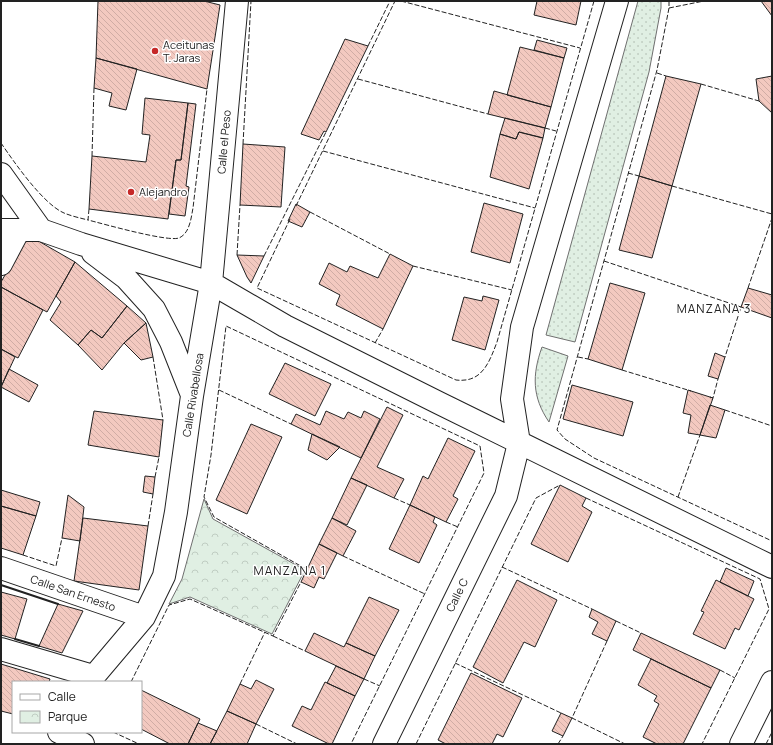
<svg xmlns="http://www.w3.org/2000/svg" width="773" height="745" viewBox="0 0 773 745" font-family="Manrope,sans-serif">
<defs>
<pattern id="park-crowns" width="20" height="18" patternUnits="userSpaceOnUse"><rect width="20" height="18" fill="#e0efe3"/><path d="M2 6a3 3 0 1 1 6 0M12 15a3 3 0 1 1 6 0" fill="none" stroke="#c0cdc2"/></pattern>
<pattern id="garden-dots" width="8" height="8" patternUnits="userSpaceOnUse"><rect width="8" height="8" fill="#e0efe3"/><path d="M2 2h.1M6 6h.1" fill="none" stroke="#c0cdc2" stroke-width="1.8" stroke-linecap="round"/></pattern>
<pattern id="building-back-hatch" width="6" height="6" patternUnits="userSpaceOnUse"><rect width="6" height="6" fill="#f3c9c0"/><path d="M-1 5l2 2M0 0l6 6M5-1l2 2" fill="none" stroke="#d0aca5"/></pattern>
</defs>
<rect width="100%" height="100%" fill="#fff"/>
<path fill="url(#park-crowns)" stroke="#6f6f6f" d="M204 499 213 519 305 570 272 634 190 597 169 604 182 579Z"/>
<path fill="url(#garden-dots)" stroke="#6f6f6f" d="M638 1H661V8L649 72 575 342 546 335Z
M542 347 568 356 549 422C532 397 532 375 542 347Z"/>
<path fill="url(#building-back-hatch)" stroke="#222" d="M98 1H204L220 5 207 89 96 58Z
M537 1H581L576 25 534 15Z
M761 1H772V16Z
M345 39 368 46 326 132 324 131 319 140 301 134Z
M537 40 567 48 564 58 534 50Z
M520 47 564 58 551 107 507 95Z
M96 58 137 69 126 110 109 106 112 93 94 88Z
M666 76 701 84 672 186 639 176Z
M772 76V113L759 101 756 79Z
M494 91 551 107 545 128 488 114Z
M145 98 188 103 181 160H176L168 219 89 209 92 156 146 162 150 135 142 134Z
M188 103 196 104 186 186 189 187 185 216 169 214 176 160H181Z
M505 118 545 128 543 138 519 132 516 139 500 134Z
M519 132 543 138 529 189 490 177 500 134 516 139Z
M243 144 285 147 281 207 240 205Z
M639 176 672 186 652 258 619 250Z
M484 203 523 214 510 263 471 252Z
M296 204 310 212 302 227 288 221Z
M28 235 75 262 47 312 1 287V282Z
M390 254 413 266 383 329 336 305 340 295 319 284 329 263 347 272 350 266 378 278Z
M237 255 264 256 251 283 247 277Z
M75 262 127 306 102 338 91 330 78 345 50 320 61 302 56 296Z
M610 283 645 293 622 370 588 359Z
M1 287 43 310 18 358 1 349Z
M748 288 772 295V318L741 307Z
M483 296 499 300 485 350 452 340 464 297 482 301Z
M127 306 146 323 124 343 102 370 78 345 91 330 102 338Z
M146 323 153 357 141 360 124 343Z
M1 349 15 357 1 387Z
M715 353 725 357 718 379 708 376Z
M285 363 331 384 315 416 269 394Z
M9 369 38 385 29 402 1 387Z
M572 385 633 402 623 436 563 419Z
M688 390 713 398 700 435 688 433 691 415 683 413Z
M710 405 725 410 716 438 700 435Z
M387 407 403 415 377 467 404 479 394 498 351 478Z
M94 411 163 420 159 457 88 445Z
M326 411 344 419 348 412 361 418 364 411 380 419 361 458 291 424 296 414 320 425Z
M251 424 282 437 247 514 216 500Z
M312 434 340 447 327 460 308 450Z
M448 438 475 451 453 496 458 499 446 522 410 505 423 476 428 479Z
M145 476 155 477 153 494 143 492Z
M351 478 367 485 347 525 332 518Z
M560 485 586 498 582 506 592 512 568 562 531 544Z
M1 490 40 502 36 516 1 506Z
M68 495 84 507 80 541 62 538Z
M410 505 435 517 433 522 437 525 419 563 389 549Z
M1 506 36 516 23 555 1 548Z
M83 518 148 526 139 590 74 581Z
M332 518 356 531 343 556 319 544Z
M319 544 337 553 324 579 319 577 314 588 301 582Z
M726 568 754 581 748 596 720 582Z
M517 580 557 600 535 647 524 642 503 683 473 667Z
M716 580 754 599 739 630 735 628 725 649 693 634 704 612 701 611Z
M1 592 27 599 15 639 1 635Z
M369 597 399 610 375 656 346 643Z
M58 604 83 611 62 653 39 646Z
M592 609 616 621 607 641 592 634 598 622 589 617Z
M314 633 344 647 346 643 375 656 364 679 305 651Z
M641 633 720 670 711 688 633 650Z
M651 659 711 688 683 744H657L643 737 659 704 654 701 657 696 638 685Z
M1 664 50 679 49 682H13V714L1 711Z
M336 666 364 679 355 696 327 683Z
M471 673 522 698 503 737 497 734 492 744H446L438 740Z
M256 680 274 689 256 724 227 711 240 684 251 689Z
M325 682 355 696 332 744H329L292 726 302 706 311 710Z
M141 690 200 719 188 744H170L141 729Z
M227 711 256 724 247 744H210Z
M561 713 572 718 563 736 552 731Z
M198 723 217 731 210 744H188Z"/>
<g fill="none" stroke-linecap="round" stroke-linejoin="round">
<defs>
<path id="street" d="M1 174 41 230
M1 230H41L81 244 211 283 285 326 439 403 772 567
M93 253 126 278 154 309 171 342 192 395
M1 264 19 230
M1 568 144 617
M1 649 93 676
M89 682 144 617 164 576 176 512 192 396 211 283 237 1
M59 732 83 744
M384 744 506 496 519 443 512 399 522 327 617 1
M741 744 772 682"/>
</defs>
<use href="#street" stroke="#222" stroke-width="24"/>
<use href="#street" stroke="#fff" stroke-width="22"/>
<path stroke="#222" stroke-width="1" stroke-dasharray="5 2" stroke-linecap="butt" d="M401 1 580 48
M669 1V8L657 70 557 430 565 439 594 458 772 541
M669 8 704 1
M368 46 390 1
M657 73 666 76
M358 79 488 114
M701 84 759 101
M545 128 556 131
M1 143C14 162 43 204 64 213 71 216 80 218 88 220
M243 144 251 1
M323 151 535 208
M92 156 94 88
M628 173 639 176
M672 186 772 214
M296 206 395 1
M89 209 88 220C104 224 167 242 179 238 190 233 191 218 193 208L207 89
M310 212 390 254
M290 219 257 288 456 380C482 383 489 363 497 342L594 1
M237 255 240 205
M264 256 326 132
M604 261 741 307 725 357
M413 266 512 290
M748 288 772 218
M375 343 383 329
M153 357 163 420
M578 357 588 359
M622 370 691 391
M219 390 291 424
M710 397 713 398 718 379
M725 410 772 426
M155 477 159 457
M678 497 700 435
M394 498 410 505
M586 498 760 579 769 609 702 744
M446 522 458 527
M148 526 153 494
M23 555 56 566 62 538
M343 556 425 594
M502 567 592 609
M306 569 214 517 204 497 211 455 226 326 480 446 484 473 351 744
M616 621 641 633
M273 636 305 651
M607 641 572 718 625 744
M455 663 561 713
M720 670 735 678
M364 679 380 686
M131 682 169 605 190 599 273 636 301 582
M240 684 265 632
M256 724 297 744
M113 732 139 744
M416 744 536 498 560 485
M558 744 563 736
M766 744 772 732"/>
<path stroke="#222" stroke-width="2" d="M1 585 58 604
M15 639 39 646"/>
</g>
<g fill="#c62828" stroke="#fff" stroke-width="1.5">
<circle cx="155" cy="51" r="4"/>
<circle cx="131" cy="192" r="4"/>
</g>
<g text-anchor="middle" stroke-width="3" stroke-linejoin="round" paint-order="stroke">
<g font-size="11" fill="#222" stroke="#fff" text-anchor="start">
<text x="163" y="49">Aceitunas<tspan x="163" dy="13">T. Jaras</tspan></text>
<text x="139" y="196">Alejandro</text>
</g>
<g font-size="11" fill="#222" stroke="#fff">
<text transform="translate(224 142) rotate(-85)" y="4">Calle el Peso</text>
<text transform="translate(193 395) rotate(-81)" y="4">Calle Rivabellosa</text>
<text transform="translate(73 593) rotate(19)" y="4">Calle San Ernesto</text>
<text transform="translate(457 595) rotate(-64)" y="4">Calle C</text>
</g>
<g font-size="12" letter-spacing="1" fill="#222" stroke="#fff">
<text x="714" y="313">MANZANA 3</text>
<text x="290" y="575">MANZANA 1</text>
</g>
</g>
<rect width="773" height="745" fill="none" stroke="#222222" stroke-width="4"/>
<rect x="12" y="681" width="130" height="52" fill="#ffffff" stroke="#a7a7a7"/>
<rect x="20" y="694" width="20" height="6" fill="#ffffff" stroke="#a7a7a7"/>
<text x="48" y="701" font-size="12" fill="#222222">Calle</text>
<rect x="20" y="711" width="20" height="12" fill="url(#park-crowns)" stroke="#a7a7a7"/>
<text x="48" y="721" font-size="12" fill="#222222">Parque</text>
</svg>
